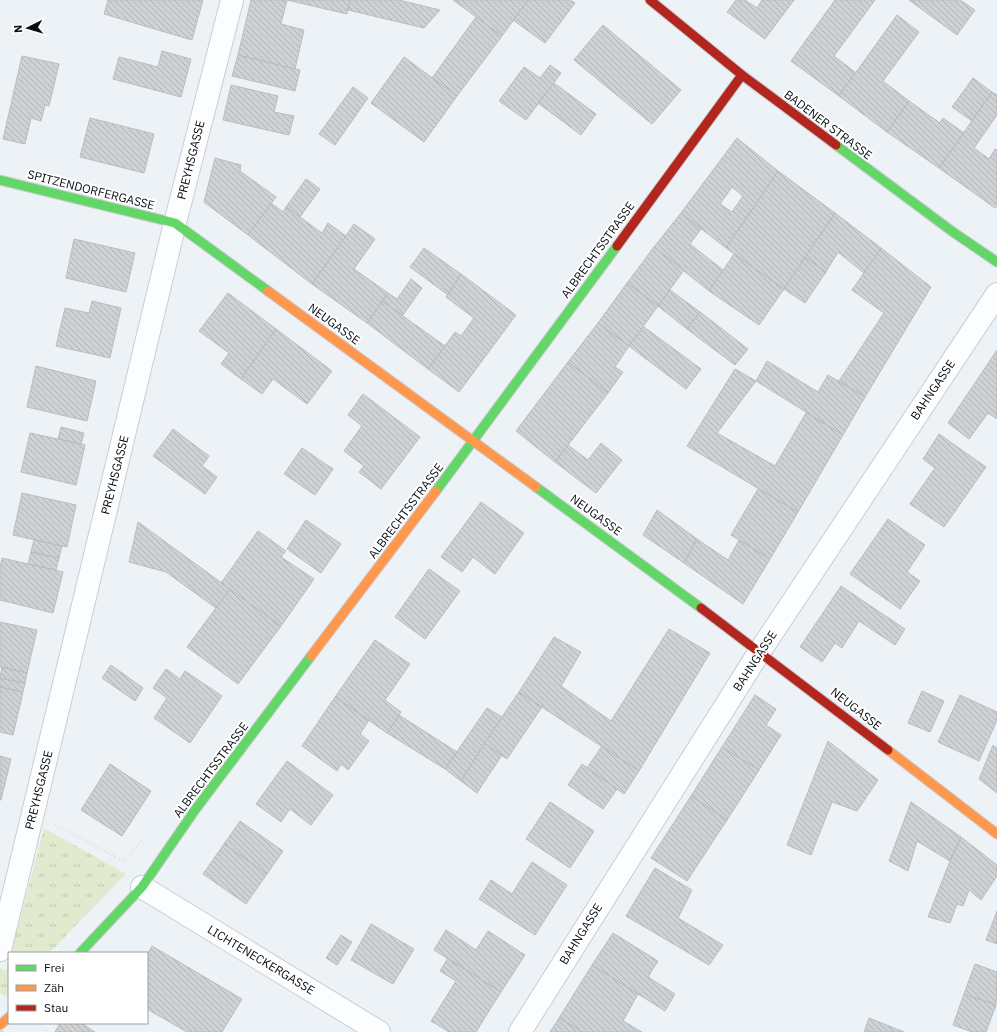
<svg xmlns="http://www.w3.org/2000/svg" width="997" height="1032" viewBox="0 0 997 1032" font-family="'IBM Plex Sans',sans-serif">
<defs>
<pattern id="grass-tufts" width="24" height="20" patternUnits="userSpaceOnUse"><rect width="24" height="20" fill="#e1eacf"/><path d="M3 7l-1-3M5 7V3M7 7l1-3M15 17l-1-3M17 17v-4M19 17l1-3" fill="none" stroke="#c0c8b1"/></pattern>
<pattern id="building-back-hatch" width="6" height="6" patternUnits="userSpaceOnUse"><rect width="6" height="6" fill="#ced2d5"/><path d="M-1 5l2 2M0 0l6 6M5-1l2 2" fill="none" stroke="#b0b3b6"/></pattern>
</defs>
<rect width="100%" height="100%" fill="#edf2f7"/>
<path fill="url(#grass-tufts)" d="M44 828 126 874 49 953H11Z
M9 960V993L6 997 0 993V968L6 971Z"/>
<path fill="url(#building-back-hatch)" stroke="#b9bdc1" fill-rule="evenodd" d="M108 0H203L192 40 104 14Z
M251 0H287L281 24 304 30 295 69 238 55Z
M287 0H350L347 14Z
M350 0H399L440 10 424 28 348 10Z
M453 0H528L502 36Z
M528 0H570L575 3 545 43 513 20Z
M736 0H745L757 8 762 0H794L765 39 727 12Z
M835 0H875L834 56 855 72 839 96 791 61Z
M909 0H960L975 10 957 35Z
M897 15 919 32 883 81 909 101 887 132 839 96Z
M476 17 502 36 457 96 432 78Z
M603 25 681 90 652 124 574 60Z
M162 51 191 59 181 97 113 79 119 57 158 67Z
M238 55 300 70 295 91 232 76Z
M22 56 59 64 49 106 45 105 41 121 31 118 25 144 3 139Z
M404 57 457 96 424 142 371 103Z
M550 65 561 73 526 120 499 101 524 67 540 78Z
M973 78 992 92 972 121 952 107Z
M554 83 596 114 581 135 538 103Z
M231 85 278 96 274 112 294 116 289 135 223 120Z
M353 87 368 98 335 145 319 134Z
M992 92 997 95V115L974 148 989 159 995 149 997 150V205L995 208 939 168Z
M909 101 940 123 943 118 964 133 939 168 887 132Z
M90 118 154 134 144 173 80 157Z
M737 138 778 171 726 248 681 213ZM732 187 743 196 732 212 720 204Z
M215 158 241 165 240 171 276 197 248 235 204 202Z
M778 171 835 213 784 289 726 248Z
M306 179 320 189 300 217 286 207Z
M271 203 283 212 286 207 322 233 328 223 346 236 312 284 248 235Z
M681 213 701 229 690 244 723 270 709 291 654 247Z
M835 213 881 248 864 273 838 252 826 272 805 257Z
M354 224 375 239 354 269 388 293 367 323 312 284Z
M74 239 135 253 126 292 66 278Z
M654 247 684 270 658 306 627 283Z
M424 248 461 274 448 295 410 267Z
M881 248 931 287 865 397 839 381 884 313 852 290Z
M734 254 784 289 759 325 709 291Z
M805 257 826 272 805 303 784 289Z
M461 274 516 315 459 392 428 369 455 332 461 336 474 318 446 297Z
M411 279 422 288 403 315 382 301 388 293 397 299Z
M627 283 658 306 629 346 598 323Z
M670 290 700 312 687 329 658 306Z
M228 293 276 329 241 379 221 364 229 353 199 331Z
M92 301 121 308 110 358 56 346 65 308 89 313Z
M382 301 445 346 428 369 367 323Z
M700 312 748 349 735 365 687 329Z
M598 323 629 346 615 367 623 372 608 393 568 362Z
M644 327 701 369 686 389 629 346Z
M276 329 332 371 307 404 273 379 262 394 241 379Z
M997 350V419L988 413 969 439 948 423Z
M767 361 818 392 828 375 865 397 843 435 756 381Z
M568 362 608 393 555 462 516 431Z
M36 366 96 381 87 421 27 407Z
M735 369 756 381 717 433 775 466 806 413 843 435 798 512 687 446Z
M363 394 420 437 381 489 359 472 364 466 344 451 362 426 348 415Z
M61 427 84 433 81 444 58 439Z
M173 429 209 456 202 466 217 477 205 494 153 456Z
M30 433 85 445 76 485 21 472Z
M939 434 986 467 944 527 910 504 935 468 923 459Z
M601 443 622 460 596 493 555 462 568 445 588 460Z
M302 448 333 469 315 495 284 474Z
M758 489 798 512 770 559 731 535Z
M22 493 76 505 67 547 13 535Z
M481 502 524 533 495 574 473 557 462 572 441 557Z
M657 510 697 539 684 563 643 535Z
M888 519 925 545 907 572 920 581 900 609 850 574Z
M306 520 341 544 321 573 287 549Z
M138 522 230 589 216 608 166 572 129 562Z
M258 531 286 551 281 557 314 579 281 626 221 583Z
M697 539 728 560 739 540 770 559 743 604 684 563Z
M34 540 62 546 59 558 31 552Z
M31 552 59 558 56 570 28 564Z
M2 558 63 572 53 613 0 600V568Z
M429 569 460 591 425 639 395 617Z
M841 586 905 629 895 645 859 621 842 648 835 643 822 662 800 647Z
M230 589 281 626 238 684 187 647Z
M0 622 37 630 27 673 0 667Z
M669 629 710 653 639 771 519 692 554 637 581 652 561 686 611 721Z
M375 640 410 664 385 700 401 712 387 733 335 697Z
M111 665 143 688 135 701 102 678Z
M2 667 27 673 25 683 0 678Z
M166 669 180 679 185 671 222 696 190 743 154 718 167 698 153 688Z
M0 678 25 683 23 692 0 687Z
M0 687 23 692 13 735 0 732Z
M922 691 944 701 930 732 908 723Z
M519 692 542 707 507 759 484 743Z
M755 695 776 709 766 725 781 735 759 770 722 747Z
M960 695 997 712V720L979 761 938 742Z
M335 697 369 720 360 734 369 741 348 770 341 764 337 771 302 746Z
M487 708 502 717 461 781 445 769Z
M399 715 457 752 445 769 387 733Z
M828 741 878 780 857 811 832 802 811 855 787 845Z
M484 743 502 755 477 793 461 781Z
M993 745 997 748V793L979 779Z
M602 746 639 771 624 794 587 768Z
M722 747 759 770 727 820 691 796Z
M0 756 11 759 1 800H0Z
M287 761 333 795 311 825 290 809 281 822 256 804Z
M110 764 151 791 122 836 81 810Z
M582 764 617 789 603 809 568 785Z
M691 796 727 820 687 881 651 858Z
M550 802 594 831 570 868 526 839Z
M911 802 961 837 950 861 917 841 908 871 889 861Z
M240 821 283 851 267 874 224 844Z
M961 837 997 865V876L981 900 969 890 963 906 957 904 950 923 928 917 950 861Z
M224 844 267 874 246 904 203 874Z
M532 862 567 885 535 935 479 899 491 880 512 894Z
M655 868 692 890 678 918 723 945 709 965 626 916Z
M997 911V944L986 940Z
M371 924 414 949 393 984 351 960Z
M446 930 476 950 488 931 525 955 501 992 434 950Z
M613 933 658 961 648 977 675 994 665 1011 592 965Z
M341 935 352 942 337 965 326 958Z
M152 946 242 999 222 1032H187L147 1009V955Z
M448 958 501 992 476 1032H449L431 1021 456 981 440 971Z
M975 964 997 972 996 1005 964 994Z
M592 965 638 994 623 1021 642 1032H583L559 1018Z
M964 994 996 1005 986 1032H972L953 1025Z
M559 1018 583 1032H550Z
M869 1018 904 1032H864Z
M60 1023H81L95 1032H55Z"/>
<g fill="none" stroke-linecap="round" stroke-linejoin="round">
<defs>
<path id="street" d="M142 887 379 1032
M0 950 175 223 232 0
M520 1032 760 651 997 294"/>
<path id="fast" d="M836 145 953 232 997 262
M0 180 175 223 268 291
M536 487 701 608
M436 491 617 246
M80 953 142 887 195 810 311 656"/>
<path id="slow" d="M268 291 536 487
M311 656 436 491
M888 750 997 834
M0 1025 9 1017"/>
<path id="jam" d="M650 0 742 75 836 145
M617 246 742 75
M701 608 888 750"/>
</defs>
<use href="#street" stroke="#cacdd1" stroke-width="24"/>
<use href="#fast" stroke="#cacdd1" stroke-width="11"/>
<use href="#slow" stroke="#cacdd1" stroke-width="11"/>
<use href="#jam" stroke="#cacdd1" stroke-width="11"/>
<path stroke="#dddee0" stroke-width="2.5" stroke-dasharray="1 3" stroke-linecap="butt" d="M55 825 124 861 142 840
M38 901 58 883 115 857
M36 1023 49 1032
M62 1023 76 1032"/>
<use href="#street" stroke="#fcfdfe" stroke-width="22"/>
<use href="#fast" stroke="#63d668" stroke-width="9"/>
<use href="#slow" stroke="#ff974d" stroke-width="9"/>
<use href="#jam" stroke="#b3261e" stroke-width="9"/>
<path stroke="#d4d5d6" stroke-width="3" d="M0 1031 2 1032"/>
</g>
<g text-anchor="middle" stroke-width="4" stroke-linejoin="round" paint-order="stroke">
<g font-size="12" fill="#0a0d10" stroke="#fff">
<text transform="translate(828 125) rotate(37)" y="4">BADENER STRASSE</text>
<text transform="translate(191 160) rotate(-76)" y="4">PREYHSGASSE</text>
<text transform="translate(91 190) rotate(14)" y="4">SPITZENDORFERGASSE</text>
<text transform="translate(598 250) rotate(-54)" y="4">ALBRECHTSSTRASSE</text>
<text transform="translate(334 324) rotate(36)" y="4">NEUGASSE</text>
<text transform="translate(933 390) rotate(-56)" y="4">BAHNGASSE</text>
<text transform="translate(115 475) rotate(-76)" y="4">PREYHSGASSE</text>
<text transform="translate(406 511) rotate(-53)" y="4">ALBRECHTSSTRASSE</text>
<text transform="translate(596 515) rotate(36)" y="4">NEUGASSE</text>
<text transform="translate(755 661) rotate(-57)" y="4">BAHNGASSE</text>
<text transform="translate(856 709) rotate(38)" y="4">NEUGASSE</text>
<text transform="translate(211 770) rotate(-53)" y="4">ALBRECHTSSTRASSE</text>
<text transform="translate(39 790) rotate(-76)" y="4">PREYHSGASSE</text>
<text transform="translate(581 934) rotate(-58)" y="4">BAHNGASSE</text>
<text transform="translate(261 960) rotate(31)" y="4">LICHTENECKERGASSE</text>
</g>
</g>
<rect x="8" y="952" width="140" height="72" fill="#ffffff" stroke="#9d9e9f"/>
<rect x="16" y="965" width="20" height="6" fill="#63d668" stroke="#9d9e9f"/>
<text x="44" y="972" font-size="12" fill="#0a0d10">Frei</text>
<rect x="16" y="985" width="20" height="6" fill="#ff974d" stroke="#9d9e9f"/>
<text x="44" y="992" font-size="12" fill="#0a0d10">Zäh</text>
<rect x="16" y="1005" width="20" height="6" fill="#b3261e" stroke="#9d9e9f"/>
<text x="44" y="1012" font-size="12" fill="#0a0d10">Stau</text>
<g transform="translate(28 28) rotate(265)" stroke="#ffffff" stroke-width="3" paint-order="stroke">
<path d="M0-3L7 15L0 10L-7 15Z" fill="#0a0d10"/>
<text y="-6" font-size="11" font-weight="bold" text-anchor="middle" fill="#0a0d10">N</text>
</g>
</svg>
